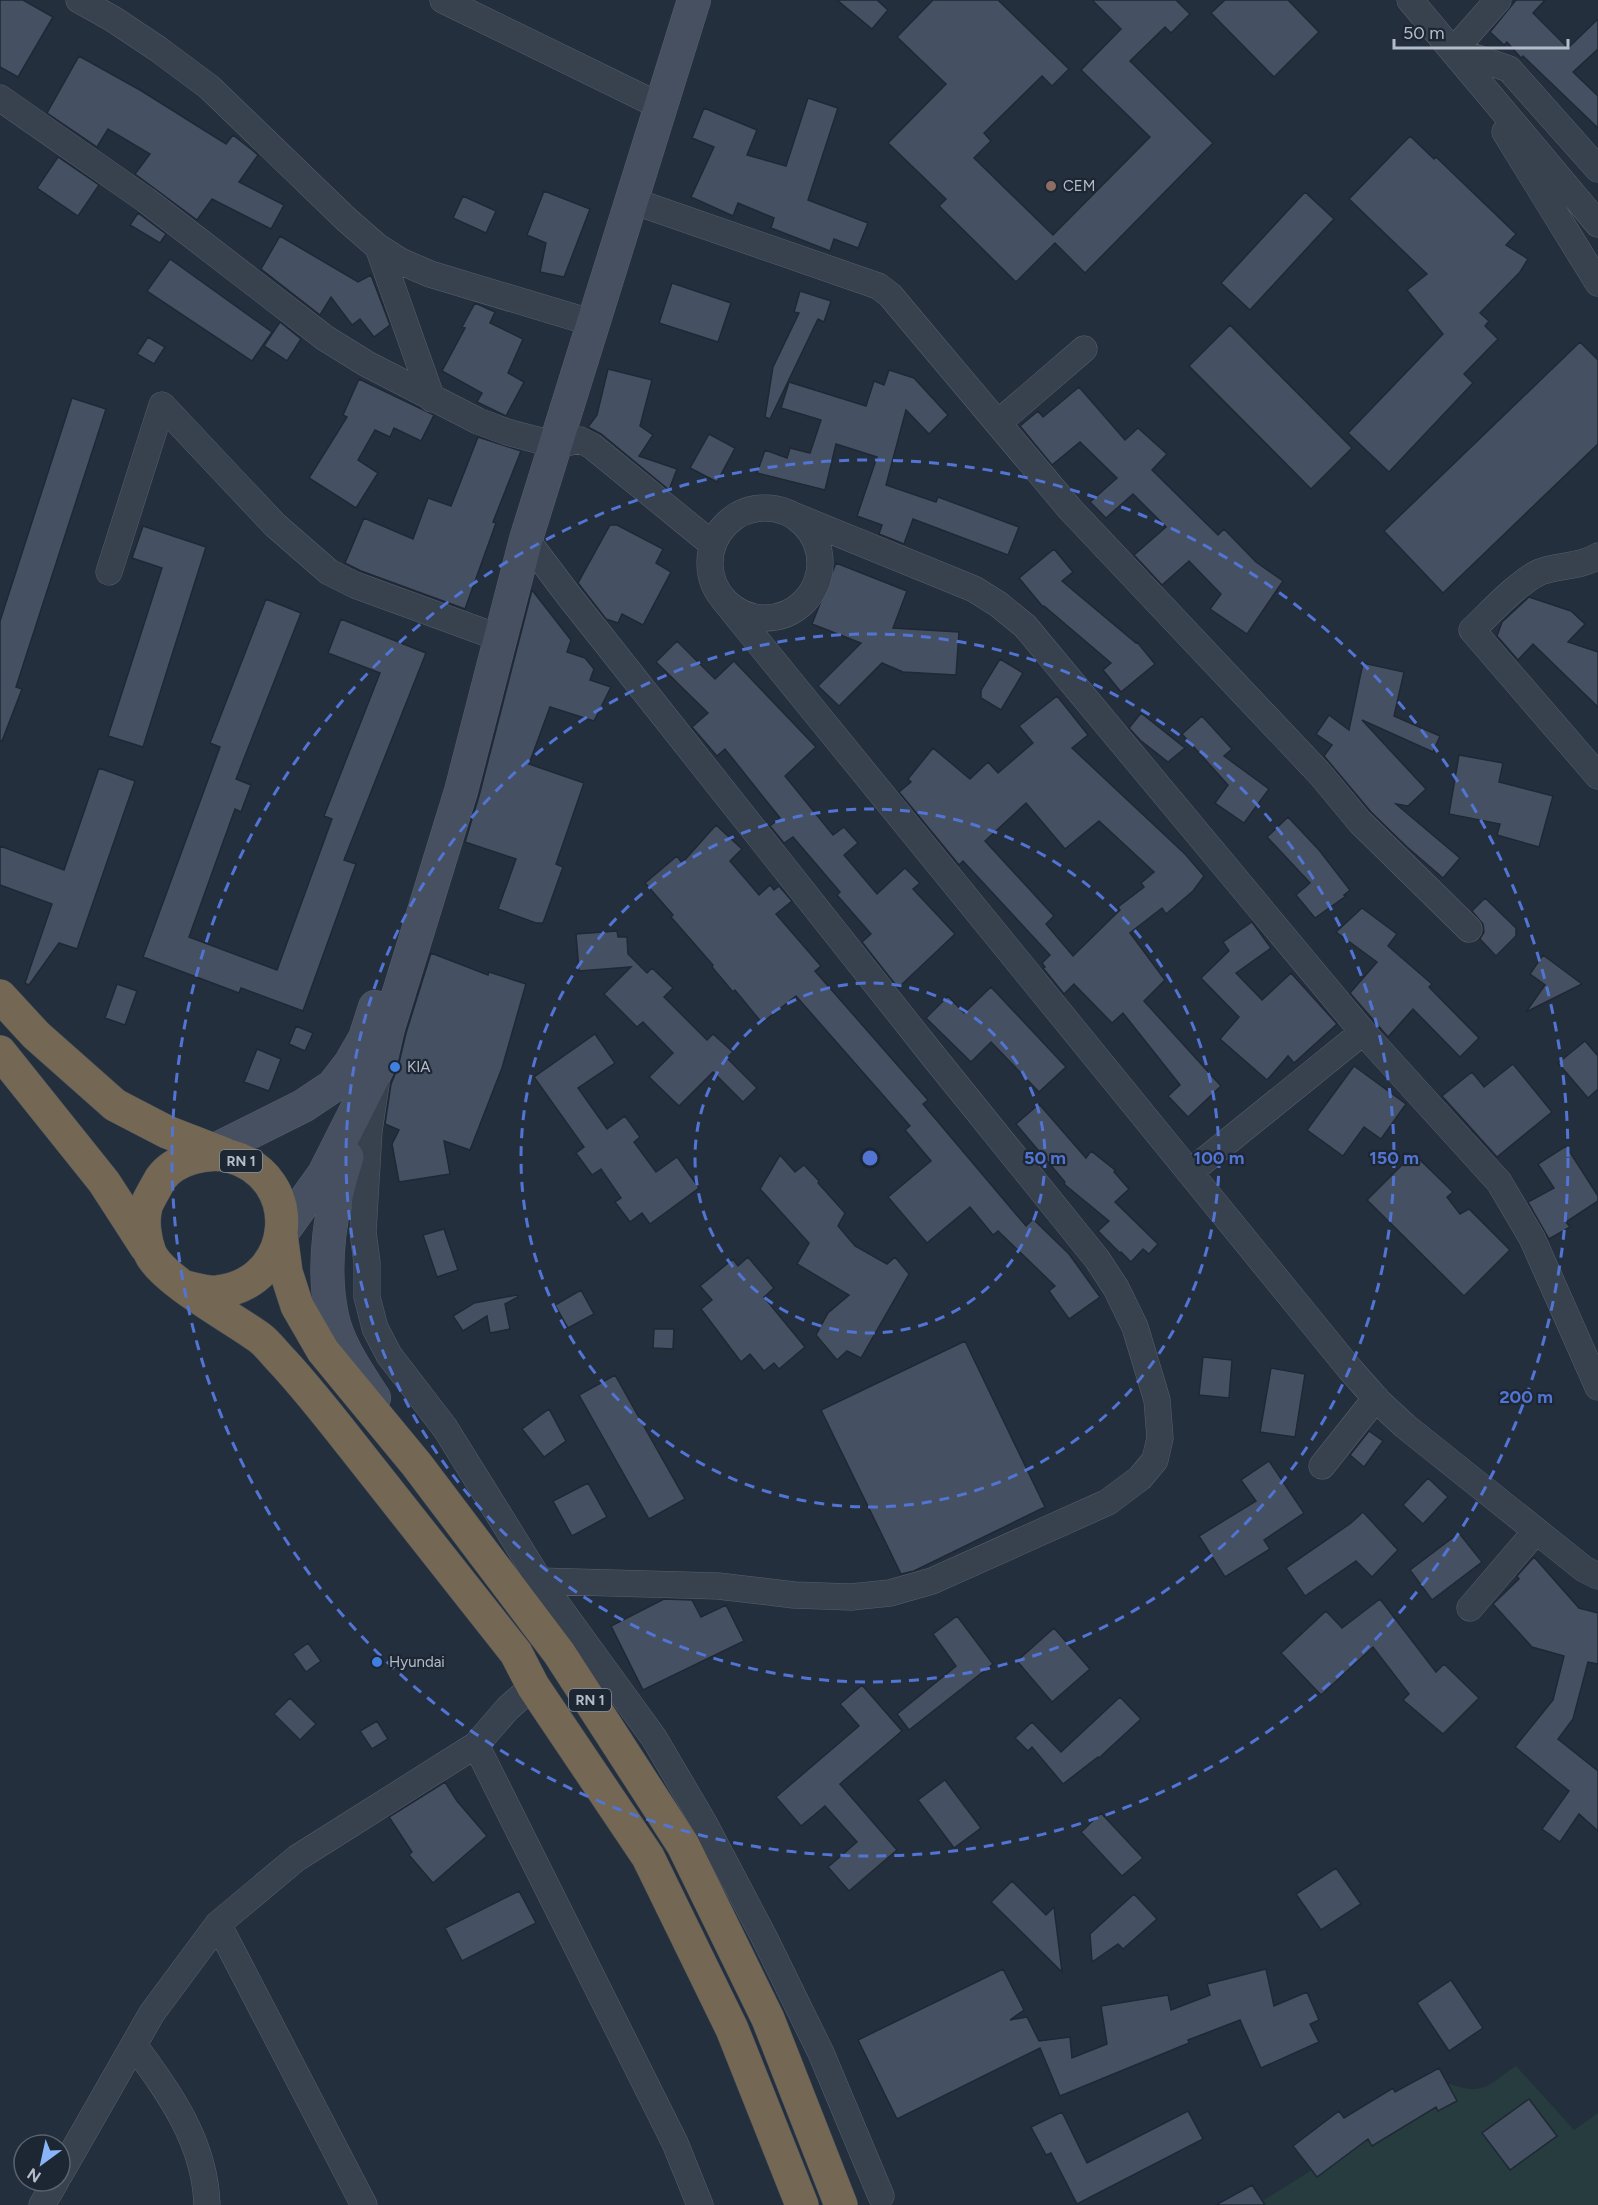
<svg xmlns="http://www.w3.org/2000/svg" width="1598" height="2205" viewBox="0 0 1598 2205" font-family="Figtree,sans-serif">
<rect width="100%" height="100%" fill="#242f3e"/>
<path fill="#263c3f" d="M1516 2066 1574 2130 1598 2113V2205H1256L1450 2084C1484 2096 1488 2085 1516 2066Z"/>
<path fill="#455162" stroke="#1f2835" stroke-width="1.5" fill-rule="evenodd" d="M0 0H23L53 17 18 77 0 67Z
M837 0H877L888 10 872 29Z
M933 0H998L1069 69 1052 86 1042 76 984 133 991 141 974 158 1053 235 1150 137 1081 70 1121 29 1092 0H1176L1190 14 1171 33 1165 27 1130 61 1213 143 1085 273 1055 243 1016 282 939 206 946 199 888 143 946 84 897 37Z
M1225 0H1288L1319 32 1274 77 1211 13Z
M1516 0H1545L1533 13 1568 48 1598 19V49L1573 72 1598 96V128L1523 56 1521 58 1507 42 1504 45 1490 32Z
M79 56 140 90 226 144 233 135 252 150 258 155 239 182 284 205 271 229 212 199 197 220 135 174 150 154 108 129 97 147 47 113Z
M808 98 838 108 808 200 868 223 858 248 834 239 830 251 771 228 774 218 738 203 733 216 691 197 714 147 692 138 704 108 757 130 747 155 786 166Z
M1410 136 1434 159 1436 157 1516 234 1506 245 1528 259 1520 272 1480 313 1489 321 1485 326 1498 339 1464 374 1473 383 1389 472 1348 433 1443 334 1407 290 1427 274 1349 199Z
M58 157 99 185 78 216 37 188Z
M544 191 590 209 564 277 540 272 546 243 527 235Z
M1305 192 1334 219 1250 310 1221 283Z
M463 196 496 211 486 233 453 218Z
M138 213 166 234 160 243 130 225Z
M280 236 358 282 371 275 390 325 374 337 360 319 352 325 331 297 320 315 261 269Z
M170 259 272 332 252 361 147 291Z
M672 283 731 303 718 342 659 323Z
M800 291 831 301 824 322 818 319 770 419 765 417 773 367 799 313 794 312Z
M475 303 495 312 490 323 523 339 508 373 524 382 506 416 477 402 482 393 442 371 465 328 462 327Z
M280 322 301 339 287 361 264 346Z
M1230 325 1352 448 1311 489 1189 366Z
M148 337 165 347 154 364 137 354Z
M1580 342 1598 360V444L1443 593 1384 531Z
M608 369 652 380 640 426 653 435 639 456 677 469 669 490 601 434 588 427 597 415Z
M889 370 914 378 948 415 929 434 906 410 886 485 936 502 938 497 1019 527 1008 555 913 519 904 544 879 534 882 525 857 516 877 457 836 444 825 490 757 473 765 450 787 458 790 448 810 453 821 420 781 408 789 382 866 406 874 381 884 385Z
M359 379 434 415 421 441 394 428 390 437 375 430 358 460 378 473 356 508 309 478 347 417 343 415Z
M1079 387 1125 440 1138 428 1167 454 1152 470 1218 535 1224 529 1256 562 1283 581 1247 634 1210 609 1221 594 1189 561 1162 585 1134 555 1166 527 1133 494 1106 518 1090 502 1117 478 1080 442 1052 465 1020 426 1038 411 1043 417Z
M72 398 106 409 16 687 22 689 2 741H0V621Z
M709 434 735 448 717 482 690 468Z
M478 437 521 451 493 522 496 523 465 609 361 571 345 563 364 518 413 539 428 498 451 506Z
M610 525H617L663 549 656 563 671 572 643 625 622 614 618 623 606 619 578 583Z
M143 526 206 547 143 747 108 736 162 568 132 558Z
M1054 549 1073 572 1062 581 1136 643 1137 642 1155 664 1121 692 1103 670 1111 663 1044 606 1043 607 1019 578Z
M836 563 907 591 893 628 959 632 956 675 903 672 882 663 839 706 818 686 861 643 812 624Z
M532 590 571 640 567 652 585 658 594 669 590 680 611 687 594 721 550 707 529 764 584 783 556 864 563 867 543 923H536L498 909 516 859 465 842 479 796Z
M1529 597 1571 611 1585 624 1568 642 1598 652V707L1533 644 1518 660 1497 636 1502 622Z
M266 599 301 613 236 779 251 785 241 812 235 809 189 937 277 970 332 819 324 816 380 673 328 653 341 619 426 653 344 860 356 864 303 1011 241 988 239 993 143 957 220 747 210 743Z
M677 641 715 679 734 661 816 747 785 776 833 835 844 827 858 843 844 855 877 894 905 868 920 883 913 889 955 934 898 988 862 942 871 934 837 895 840 892 793 837 784 843 770 826 780 818 725 749 717 756 692 727 708 713 656 662Z
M1000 659 1023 673 1001 710 981 698V690Z
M1363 663 1404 672 1394 716 1440 736 1433 752 1362 720 1426 789 1408 806 1396 804 1460 858 1443 878 1407 847 1371 812 1324 756 1332 745 1316 734 1329 715 1349 730Z
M1057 696 1088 735 1072 748 1185 854 1204 876 1193 891 1166 914 1162 908 1130 933 1165 980 1144 1001 1221 1086 1188 1117 1168 1096 1180 1085 1123 1013 1112 1023 1074 984 1064 994 1043 968 1045 967 1042 963 1050 955 963 861 959 865 899 792 911 782 908 779 933 748 970 779 988 762 998 773 1033 743 1019 726ZM1026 803 1065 849 1099 821 1154 872 1141 883 1144 887 1118 907 1120 910 1073 956 1046 924 1054 916 985 841Z
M1141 713 1185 748 1168 762 1140 740 1129 728Z
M1202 716 1232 749 1224 756 1269 789 1244 823 1215 803 1228 785 1182 734Z
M1459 755 1503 763 1499 782 1553 796 1539 847 1497 835 1500 824 1449 814Z
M99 768 135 781 77 949 59 943 29 985 25 983 52 904 0 885V846L64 870Z
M1288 817 1319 850 1350 890 1344 895 1346 896 1315 918 1296 895 1310 883 1267 837Z
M716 825 742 849 730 861 759 895 770 885 774 890 779 886 792 901 776 914 821 966 815 971 928 1100 923 1104 1026 1226 1033 1219 1069 1254 1100 1297 1069 1319 1049 1291 1055 1286 998 1231 993 1235 970 1207 927 1243 888 1197 931 1161 905 1130 910 1126 796 996 762 1023 735 990 733 992 712 967 713 965 671 917 673 915 645 883 677 856 682 863Z
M1485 898 1516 928V936L1496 956 1480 939 1484 932 1483 924 1472 911Z
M1362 908 1397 934 1388 946 1432 984 1429 987 1479 1038 1460 1057 1413 1009 1388 1037 1350 993 1377 962 1336 932Z
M1252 922 1271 948 1236 973 1262 1000 1291 973 1337 1024 1294 1063 1288 1056 1267 1080 1220 1039 1239 1017 1201 978 1229 951 1223 942Z
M617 931 618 937H627L628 954 647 973 652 968 673 988 664 997 707 1040 713 1034 733 1052 727 1058 757 1088 743 1102 713 1072 679 1106 649 1077 673 1053 643 1022 637 1027 604 994 631 967 579 971 576 934Z
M431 953 488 975 489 972 526 984 502 1068 470 1150 444 1141 450 1174 399 1182 392 1144 399 1130 385 1124 391 1084 398 1067 406 1033Z
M1543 955 1582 984 1526 1012 1545 985 1530 974Z
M117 984 137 991 125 1025 105 1018Z
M991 987 1066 1067 1039 1092 991 1042 971 1062 926 1018 948 996 964 1013Z
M296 1026 313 1033 305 1051 289 1044Z
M595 1034 615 1063 578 1088 607 1129 625 1116 640 1137 634 1142 656 1172 677 1157 699 1188 650 1224 642 1213 630 1222 615 1202 621 1198 601 1169 592 1175 576 1153 584 1147 534 1077Z
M1585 1041 1598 1056V1089L1588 1098 1558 1063Z
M257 1049 281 1059 269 1091 244 1082Z
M1513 1064 1552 1112 1497 1157 1442 1096 1472 1072 1484 1087Z
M1354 1066 1406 1104 1381 1139 1364 1127 1343 1156 1307 1130Z
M1039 1104 1086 1158 1091 1151 1115 1170 1114 1172 1129 1189 1115 1202 1158 1244 1149 1254 1143 1249 1131 1262 1121 1252 1120 1253 1098 1231 1109 1221 1064 1184 1065 1182 1016 1124Z
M1566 1146 1598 1196V1201L1566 1222 1570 1227 1549 1239 1528 1202 1554 1188 1538 1164Z
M780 1155 795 1172 804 1165 819 1181 818 1183 845 1213 838 1226 855 1246 887 1264 895 1257 909 1274 861 1358 847 1351 837 1360 816 1335 828 1313 849 1295 797 1264 809 1243 760 1189Z
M1410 1157H1417L1453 1192 1447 1197 1460 1214 1469 1209 1510 1250 1464 1296 1367 1200Z
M444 1229 458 1270 437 1277 423 1235Z
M748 1257 774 1288 764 1297 805 1347 779 1369 774 1363 764 1371 750 1354 741 1362 701 1309 712 1300 700 1286 733 1259 738 1266Z
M581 1290 594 1314 568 1328 555 1305Z
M517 1295 518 1297 505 1304 510 1329 490 1333 487 1316 463 1331 453 1316 474 1303Z
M654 1329H674L673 1349 653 1348Z
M965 1341 1045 1507 914 1571 901 1574 821 1410Z
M1203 1357 1232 1360 1229 1398 1199 1395Z
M1271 1368 1305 1374 1295 1437 1260 1432Z
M615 1375 685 1499 649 1519 579 1395Z
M549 1409 566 1441 544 1457 522 1429Z
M1369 1431 1383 1441 1364 1467 1350 1455Z
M1269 1461 1304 1513 1264 1540 1270 1549 1225 1577 1199 1536 1256 1501 1241 1480Z
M1428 1478 1448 1497 1423 1524 1403 1505Z
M588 1483 607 1517 572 1536 553 1501Z
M1363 1512 1398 1550 1372 1577 1356 1561 1305 1596 1286 1568 1351 1523Z
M1459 1533 1482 1562 1432 1600 1410 1570Z
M1534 1557 1579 1608 1598 1613V1664L1588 1662 1573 1719 1558 1739 1598 1771V1831L1579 1814 1560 1842 1542 1829 1569 1791 1515 1747 1553 1700 1564 1656 1532 1647 1493 1604 1519 1579 1517 1576Z
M664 1599 692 1600 701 1617 726 1605 744 1641 643 1690 611 1626Z
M1380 1599 1436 1672 1444 1664 1479 1698 1443 1734 1403 1700 1409 1694 1373 1647 1321 1695 1281 1653 1326 1611 1342 1628Z
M957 1616 993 1664 909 1730 897 1714 956 1666 933 1634Z
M1054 1628 1090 1669 1052 1702 1017 1661Z
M308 1643 321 1661 306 1672 293 1654Z
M862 1685 902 1731 840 1784 897 1850 849 1891 828 1867 857 1842 825 1806 801 1826 776 1797 859 1726 840 1704Z
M1120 1697 1141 1719 1099 1758 1098 1757 1063 1784 1032 1747 1028 1751 1015 1738 1032 1722 1061 1752Z
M290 1698 316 1724 300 1740 274 1714Z
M377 1721 388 1739 372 1749 360 1731Z
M945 1780 981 1828 954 1848 918 1800Z
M445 1782 457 1801 487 1836 433 1883 409 1855 412 1852 389 1817Z
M1101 1813 1143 1858 1122 1876 1081 1832Z
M1336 1868 1361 1904 1321 1930 1296 1894Z
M1012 1881 1046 1915 1054 1907 1062 1972 991 1902Z
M519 1891 536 1923 462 1961 445 1928Z
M1134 1894 1157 1919 1123 1949 1118 1944 1092 1962 1090 1934Z
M1003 1969 1024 2010 1010 2020 1027 2017 1039 2041 1070 2037 1072 2058 1107 2044 1101 2006 1168 1995 1171 2010 1210 1995 1207 1984 1266 1969 1274 2006 1307 1992 1319 2020 1310 2024 1319 2042 1261 2068 1240 2020 1188 2040 1189 2043 1060 2096 1040 2048 897 2119 858 2040Z
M1451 1980 1483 2028 1449 2051 1417 2003Z
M1439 2068 1457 2101 1438 2111 1436 2107 1372 2146 1368 2139 1317 2177 1293 2146 1339 2111 1344 2118 1393 2088 1395 2092Z
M1529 2099 1557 2136 1510 2170 1482 2133Z
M1188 2111 1203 2139 1077 2204 1051 2153 1046 2155 1031 2127 1062 2112 1087 2163Z
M1252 2185 1265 2205H1216Z"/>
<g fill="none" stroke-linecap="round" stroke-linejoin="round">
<defs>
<path id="street" d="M79 0 113 19 158 49 209 87 347 220 378 247 400 261 430 274 593 323
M443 0 662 107
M1410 0 1598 224
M1454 50 1509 69 1598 169
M1454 50 1498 0
M0 98 146 200 325 338 367 364 478 421 507 432 556 445 580 440 592 446 712 544
M1505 132 1598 283
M633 201 878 286 890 295 1070 509 1321 775 1360 822 1469 929
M378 247 432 399
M998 423 1084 349
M710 563a55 55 0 1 1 110 0a55 55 0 1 1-110 0Z
M790 514 974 589 998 604 1025 626 1363 1032 1499 1182 1532 1238 1598 1387
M526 539 569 596 934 1057 1097 1259 1116 1288 1135 1327 1157 1400 1160 1438 1155 1460 1140 1478 1108 1502 932 1581 890 1593 851 1597 794 1595 718 1586 540 1581
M1598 556C1581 567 1558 565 1540 572 1519 581 1489 614 1472 630L1598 776
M109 572 162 405 275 525 329 572 355 585 500 638
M723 599 1349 1368 1379 1402 1405 1426 1584 1569 1598 1576
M376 1084 369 1131 363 1232 367 1263V1297L375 1328 389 1355 445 1428 540 1581 654 1738 704 1823 764 1937 821 2053 881 2196
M1190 1172 1363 1032
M1322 1466 1376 1398
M1470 1608 1536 1531
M476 1745 675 2143 700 2205
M218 1924 364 2205
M134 2045C170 2094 205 2142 207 2205
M60 2174 152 2013 218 1924 297 1858 476 1745 508 1708 533 1686
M42 2205 56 2181"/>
<path id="secondary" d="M205 1155 303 1106 333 1086 350 1064 365 1038 375 1007
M347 1157C331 1205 321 1264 332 1316 338 1345 358 1373 374 1398
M281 1234 324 1174 380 1063 388 1028 461 791 526 539 694 0"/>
<path id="highway" d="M0 996 36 1035 115 1105 167 1132 224 1154
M0 1052 104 1182 146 1247
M281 1234 286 1272 297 1306 323 1351 417 1465 559 1653 683 1845 768 2019 841 2205
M185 1287C195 1289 207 1293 217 1292 297 1283 305 1176 229 1156 207 1151 175 1159 161 1178 158 1183 155 1189 152 1194 150 1198 147 1203 146 1207 142 1221 145 1240 150 1253 162 1280 233 1318 260 1338 268 1344 275 1354 283 1362 307 1388 329 1416 351 1444 406 1514 461 1584 516 1653L533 1686 648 1857 732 2029 802 2205"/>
</defs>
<use href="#street" stroke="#565f6c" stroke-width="27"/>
<use href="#secondary" stroke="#565f6c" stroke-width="34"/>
<use href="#highway" stroke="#434c59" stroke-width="34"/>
<use href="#street" stroke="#38414e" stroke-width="26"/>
<use href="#secondary" stroke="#465061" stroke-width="33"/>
<use href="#highway" stroke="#746855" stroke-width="33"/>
</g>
<g fill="none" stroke="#5274d3" stroke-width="3" stroke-dasharray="10 8">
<circle cx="870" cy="1158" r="175"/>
<circle cx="870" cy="1158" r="349"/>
<circle cx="870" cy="1158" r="524"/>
<circle cx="870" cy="1158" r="698"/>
</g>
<circle fill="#8d6e63" stroke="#1d2633" stroke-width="2" cx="1051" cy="186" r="6"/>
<g fill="#3f7fe0" stroke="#1d2633" stroke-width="2">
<circle cx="395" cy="1067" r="6"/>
<circle cx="377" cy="1662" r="6"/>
</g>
<g text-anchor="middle" stroke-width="4.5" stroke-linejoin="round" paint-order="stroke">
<g fill="#1d2633" stroke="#878f9c" stroke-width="1.5">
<rect x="220" y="1150" width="42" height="22" rx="4.5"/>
<rect x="569" y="1689" width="42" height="22" rx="4.5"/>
</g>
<g font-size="14" font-weight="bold" fill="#b4bcc9">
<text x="241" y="1166">RN 1</text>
<text x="590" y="1705">RN 1</text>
</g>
<g font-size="15" fill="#b4bcc9" stroke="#1d2633" text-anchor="start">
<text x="1063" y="191">CEM</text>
<text x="407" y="1072">KIA</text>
<text x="389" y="1667">Hyundai</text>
</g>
</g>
<circle cx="870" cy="1158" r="9" fill="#5274d3" stroke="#1d2633" stroke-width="3"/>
<g font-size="18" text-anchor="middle" font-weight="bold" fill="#5274d3" stroke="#1d2633" stroke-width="4.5" stroke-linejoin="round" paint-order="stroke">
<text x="1045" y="1164">50 m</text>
<text x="1219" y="1164">100 m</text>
<text x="1394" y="1164">150 m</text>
<text x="1526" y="1403">200 m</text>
</g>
<g transform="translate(42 2163) rotate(213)"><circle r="28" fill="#1d2633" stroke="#59626f" stroke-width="1.5"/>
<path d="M0-4.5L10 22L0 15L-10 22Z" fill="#8ab4f8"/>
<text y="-9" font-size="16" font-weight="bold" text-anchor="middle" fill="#b4bcc9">N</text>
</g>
<path d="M1394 39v9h174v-9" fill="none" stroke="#b4bcc9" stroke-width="3"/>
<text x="1403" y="39" font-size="18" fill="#b4bcc9" stroke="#1d2633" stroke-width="4.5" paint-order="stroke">50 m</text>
</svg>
